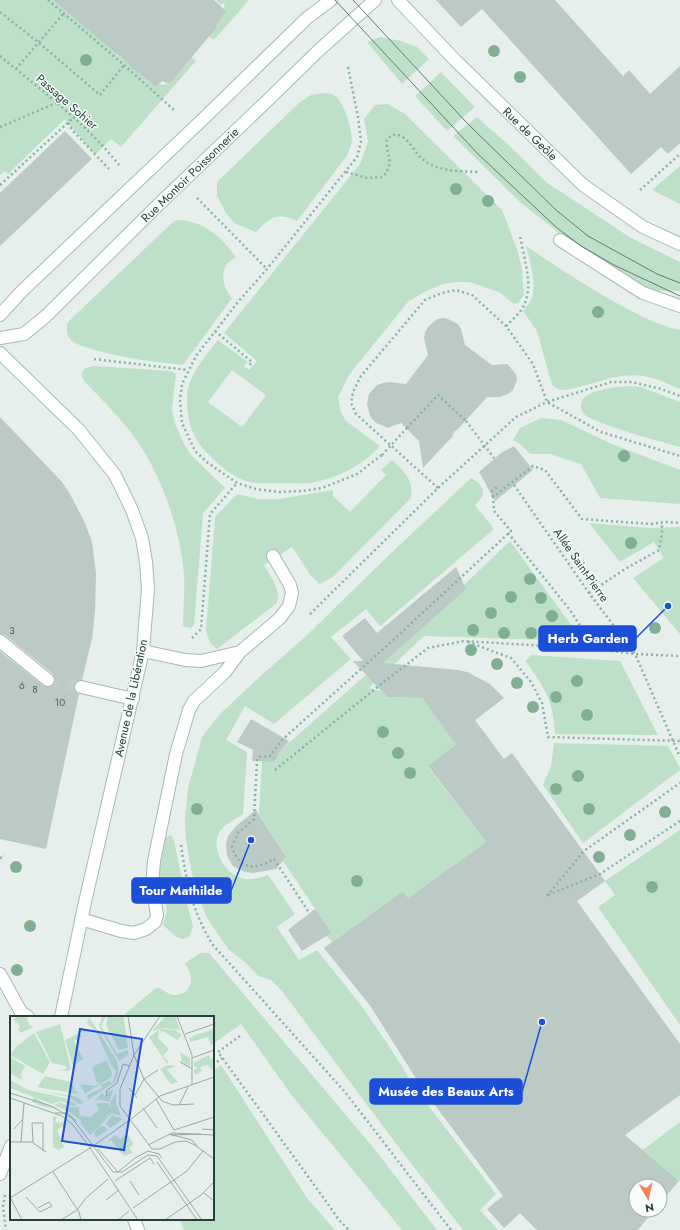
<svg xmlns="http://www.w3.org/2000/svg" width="680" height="1230" viewBox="0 0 680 1230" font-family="Jost,sans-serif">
<rect width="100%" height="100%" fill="#e6efeb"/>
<path fill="#bfe0c8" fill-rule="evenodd" d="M0 0H53L117 53 116 55 118 56 120 55 135 68 134 69 135 72 138 70 156 87 159 84 161 85 169 84 182 61 186 65 191 57 196 61 121 147 111 139 95 155 65 119 8 174 5 171 0 175Z
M216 0H249L214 40 209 37 210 34 217 27 216 26 225 5 223 3 221 5Z
M380 37 401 41 417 47 429 59 402 84 367 42Z
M441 72 475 107 447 131 415 96Z
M325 93C328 93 332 94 334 95 344 101 351 127 352 139 352 145 349 151 346 157L297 221C278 212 270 217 256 232L234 223 226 213 217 196V182L299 103 311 95Z
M388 104 405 114 502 210 517 249 522 269 524 295 518 303 514 304 499 292 469 282H457L443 284 424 292 408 302 349 375 338 397 341 412 346 421 380 446C363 465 335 480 309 483 299 484 289 483 279 483 269 483 258 484 249 482 233 478 218 464 207 453 193 439 188 423 187 404 187 400 187 395 187 392 192 371 205 356 218 340L248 362 244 366 249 370 257 361 224 333 360 164 368 142 364 119 375 105ZM232 370 266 395 242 427 208 402Z
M477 117 515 151 546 182 631 238 680 262V291H652L626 278 569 241 520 202 453 136Z
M680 166V204L652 190Z
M182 220C208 224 221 237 236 257 233 259 230 261 228 263 219 273 224 290 232 298L183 365C153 362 124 358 95 350 87 347 75 345 70 339 66 335 67 329 67 324L73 317 174 221Z
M526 246C557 267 588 287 620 305 639 315 659 326 680 330V389C670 385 659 379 648 377 619 370 593 386 564 390L558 389 552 385 537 331 523 311C526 307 529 304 531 300 537 285 530 261 526 246Z
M93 366 171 371 176 374 172 410 175 424 184 444 191 455 225 488 203 513 194 625 191 628 185 627 183 625C183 609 185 592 184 576 181 529 159 467 129 430 116 413 99 397 84 381L81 374 85 368Z
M628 386 641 387 680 402V447C663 442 594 424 584 414 580 410 580 402 584 398 593 389 616 387 628 386Z
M541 418 561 420 612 444 680 470V504L600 498 581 464 550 454H530L520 444 513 440 520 428Z
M392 460C405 472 414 480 411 498L333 577 320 584 311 576 292 547 264 565C271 577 281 589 277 603L217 649 210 643 206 631 215 517 237 494 258 499H279L333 490V496L350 512 386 475 381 470Z
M471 478 478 482 483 490 482 497 475 505 494 529 380 626 366 609 331 637 351 659 274 724 245 706 226 740 247 752 243 814C236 819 223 825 219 833 211 848 224 873 241 878 250 881 259 878 268 875L295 914 277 927 299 960 317 950 360 1004 387 1043 418 1092 496 1194 480 1210 498 1230H463L403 1153 282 991 271 980 258 976 246 963 228 949 207 918 198 896 192 874 186 841 185 816 188 788 202 737 220 714 264 673 306 636 389 555Z
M589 523 650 528 680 527V634L633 578 664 558 654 542 620 562Z
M510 541 583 641 424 636 369 688 382 692 387 697 422 698 456 745 428 767 486 842 408 898 403 891 332 942 324 933 316 910 283 861 286 857 259 814 262 761 275 762 279 753 283 748 410 636 412 637 465 589 464 585Z
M531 655 620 661 658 735 555 734C554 702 544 686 525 661Z
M554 743 668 746 680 768V770L583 843 543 785 551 766Z
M680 830V1025L598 907 615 895 605 881Z
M171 835 174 841 186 899 193 927 189 937 183 939 177 937 165 927 163 924 167 910 159 876 164 839 168 836Z
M200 953H209L372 1146 437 1230H402L293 1097 241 1024 213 1044V1017H123L127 1012 156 988H159C164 990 167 994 173 995 191 997 197 975 184 964Z
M221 1065 307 1198 335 1230H184L180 1219H213V1071Z
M680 1122V1180L679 1181 645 1152 615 1171Z"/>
<path fill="#bbcac4" d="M53 0H214L226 11 216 26 217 27 169 84 162 81 156 87 137 71 136 72 121 56H119Z
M436 0H555L623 76 629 70 650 94 680 66V143L668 154 661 147 631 174 482 9 461 27Z
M65 131 92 159 0 246V193Z
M443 318 448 319 458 324 461 329 465 345 492 365 507 364 516 374 517 380 513 390 508 394 500 397H487L458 429 454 432 452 437 423 468 419 441 401 423 388 428 376 423 371 418 367 405 369 394 377 385 383 383 390 382 406 384 428 355 424 338 425 332 428 327 437 319Z
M0 417 62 482 70 494 85 523 92 542 96 573 95 611 92 639 82 680 76 682 74 686 76 692 79 694 46 849 0 839V651L44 686 51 687 54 684 55 681 53 674 5 635 0 634Z
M514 446 533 470 495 501 479 472 501 453Z
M456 567 466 589 383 663 458 670 467 672 490 684 504 698 475 720 504 759 512 753 605 881 577 901 680 1044V1095L625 1135 679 1181 660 1203V1186H636V1210H654L638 1230H537L520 1213 504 1228 487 1209 503 1196 422 1088 371 1007 324 948 403 891 408 898 486 842 428 766 456 745 422 698 387 697 353 661H363L342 636 365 618 377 633Z
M251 719 289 741 279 753 275 762 252 761 253 750 237 742Z
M256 810 286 857 276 869 253 873 245 872 233 866 227 856 226 844 228 836 236 826Z
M315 909 331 933 302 951 288 930Z"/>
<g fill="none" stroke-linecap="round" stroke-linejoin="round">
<path stroke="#bfccc8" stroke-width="12" stroke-dasharray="12 6" stroke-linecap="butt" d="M48 680 81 687"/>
<defs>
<path id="lane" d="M560 240 643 293 680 306
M143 651 185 660 201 661 240 652
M81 919 121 931 134 933 146 929 155 922 157 915 152 885 154 861 176 754 189 710 194 701 225 672 240 652 280 618 289 606 292 593 290 585 273 556"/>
<path id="street" d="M0 641 48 680
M81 687 133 699
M0 974 21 1012 28 1017"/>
<path id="secondary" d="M398 0 455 60 583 185 643 227 680 244
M0 315 22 291 201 121 307 18 331 0
M0 338 24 334 46 316 158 205 269 99 318 51 375 0
M0 353 79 430 115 475 132 510 142 538 146 562 148 589 143 651 85 902 61 1017
M0 1174 11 1146
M134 1219 138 1230"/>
</defs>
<use href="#lane" stroke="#a8b8b2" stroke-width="14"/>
<use href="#street" stroke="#a8b8b2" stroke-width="14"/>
<use href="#secondary" stroke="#a4bbb3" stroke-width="14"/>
<path stroke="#86b3a5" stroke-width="2.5" stroke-dasharray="2 3" stroke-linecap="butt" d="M48 0 124 65 174 110
M0 12 38 42 100 95 124 65
M0 56C41 90 86 123 119 165
M348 67 358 117 361 142 357 157 267 269 238 302 196 356 182 384 180 400 182 423 195 451 208 463 237 483 256 489 279 492 302 491 322 488 357 474 382 455
M16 69 64 13
M68 123 73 131 109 169
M0 127 56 103
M346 172 367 178 383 177C396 160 385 156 387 139 391 136 393 134 398 135 407 137 414 150 420 157 436 172 458 171 479 172
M0 185 73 118
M640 190 680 154
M197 198 267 269
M506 326C512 320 519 314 523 307 535 286 523 258 520 235
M215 331 252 362 248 367
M94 359 188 370
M407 428 438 395 466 421
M514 485 589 593 635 654 680 757
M438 488 356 414 351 403 353 392 361 376 425 300 442 293 456 290 472 295 506 326 533 364 547 402 601 432 680 456
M493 497 492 491 498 486
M508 533 570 610 595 649
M589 593 625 569 659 550 662 533V523
M310 614 438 488 516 417 547 402 611 382H632L661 389 680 396
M192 638 201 629 210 514 237 483
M468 642 511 658 531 682 542 703 548 737 680 741
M275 770 380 685 428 648 464 641 596 649 635 654 680 656
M181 845C186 880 193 914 213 945L345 1092 451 1230
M0 858 5 856
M548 895 600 874 680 821
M547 896 584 851 680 783
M308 911 274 859C255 870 240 871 232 847L238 833 254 819 257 759 259 757 270 756 283 739 391 642 511 531 494 511 493 497 533 466 545 470 582 519 650 524 667 522 680 523
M240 1036 218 1052 325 1200 339 1220 349 1230
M213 1065 222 1058
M5 1195 3 1206 6 1230"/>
<use href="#lane" stroke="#fff" stroke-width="12"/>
<use href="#street" stroke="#fff" stroke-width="12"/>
<use href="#secondary" stroke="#fff" stroke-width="12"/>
<path stroke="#5f7d75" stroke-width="1" d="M335 0 478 154 556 227 581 246 614 265 680 296
M353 0 467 123 556 210 588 236 657 274 680 283"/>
<path stroke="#86b3a5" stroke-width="2.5" stroke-dasharray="2 3" stroke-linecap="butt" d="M466 421 494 458
M382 455 407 428"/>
</g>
<g fill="#80af93">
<circle cx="494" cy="51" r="6"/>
<circle cx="86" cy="60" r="6"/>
<circle cx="520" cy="77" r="6"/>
<circle cx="456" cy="189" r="6"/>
<circle cx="488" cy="201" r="6"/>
<circle cx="598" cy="312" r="6"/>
<circle cx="624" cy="456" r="6"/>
<circle cx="631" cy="543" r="6"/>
<circle cx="530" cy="579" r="6"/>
<circle cx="511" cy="597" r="6"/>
<circle cx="541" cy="598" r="6"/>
<circle cx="491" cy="613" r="6"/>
<circle cx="552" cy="616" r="6"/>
<circle cx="655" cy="628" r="6"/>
<circle cx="473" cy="630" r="6"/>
<circle cx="504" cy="633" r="6"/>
<circle cx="531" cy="633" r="6"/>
<circle cx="471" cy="650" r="6"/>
<circle cx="497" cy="664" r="6"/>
<circle cx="577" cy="681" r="6"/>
<circle cx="517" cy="683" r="6"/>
<circle cx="556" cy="697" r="6"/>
<circle cx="533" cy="707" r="6"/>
<circle cx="587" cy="715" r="6"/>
<circle cx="383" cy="732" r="6"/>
<circle cx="398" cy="753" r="6"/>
<circle cx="410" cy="773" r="6"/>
<circle cx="578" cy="776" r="6"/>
<circle cx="556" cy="789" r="6"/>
<circle cx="197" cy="809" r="6"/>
<circle cx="589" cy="809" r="6"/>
<circle cx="665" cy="812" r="6"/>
<circle cx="630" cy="835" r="6"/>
<circle cx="599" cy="857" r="6"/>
<circle cx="16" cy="867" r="6"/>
<circle cx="357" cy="881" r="6"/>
<circle cx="652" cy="887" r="6"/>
<circle cx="30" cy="926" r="6"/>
<circle cx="17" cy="970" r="6"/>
</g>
<g text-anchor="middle" stroke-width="3" stroke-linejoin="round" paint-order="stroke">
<g font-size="10" fill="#4a645c">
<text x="12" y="634">3</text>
<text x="22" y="689">6</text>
<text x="35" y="693">8</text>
<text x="60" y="706">10</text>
</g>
<g font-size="12" fill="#24423a" stroke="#f7fbf9">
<text transform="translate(67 102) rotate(41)" y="4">Passage Sohier</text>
<text transform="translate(530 134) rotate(44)" y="4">Rue de Geôle</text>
<text transform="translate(190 175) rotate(-44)" y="4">Rue Montoir Poissonnerie</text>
<text transform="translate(581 565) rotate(55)" y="4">Allée Saint-Pierre</text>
<text transform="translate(131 698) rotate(-78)" y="4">Avenue de la Libération</text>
</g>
</g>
<g transform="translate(10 1016)">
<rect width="204" height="204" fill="#e6efeb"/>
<path d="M6 0H16L20 10 23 11 11 17 8 13 10 10 4 4ZM93 0H96L91 10 107 38 118 34V39L109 45 89 10ZM98 0H112L114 3 118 32 109 34 96 9ZM156 0H165L170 14 155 12 142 15ZM79 1 107 45 109 55 106 65 78 84 77 79 93 72 91 69 99 65 102 67 106 55 102 51 87 17 77 7ZM50 8 61 53 57 55 49 54 56 53V50L42 47 26 16ZM151 13 165 14 172 19 167 24 153 15 150 18ZM204 13V28L201 29 198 21 180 26 179 21 183 22 182 20ZM149 14 148 22 159 33 153 40 159 46 157 48 139 21ZM24 17 40 46 33 58 0 39 7 30ZM69 17 72 20 77 18 64 25 73 43 63 50 55 24ZM170 36 180 42V51L172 46ZM199 39 201 43 204 41V52L201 53 204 59 198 49 190 51 192 55 185 59 184 54 188 52 184 50V46ZM0 41 15 50 11 58 12 64 0 57ZM97 44 102 57 101 61 75 78 70 68 84 70 90 67 86 65 82 51ZM157 49 166 50 157 54 168 66 161 68 150 53ZM35 60 61 66 65 73 62 76 66 74 68 78 27 71ZM0 64 18 74 55 82 67 89 61 90 51 85 42 88 0 72ZM104 73 99 86 89 83 84 86 92 77 95 80 97 76ZM34 75 67 81 74 87 69 88 58 81ZM106 75V87L111 100 103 98 100 87ZM24 81 34 87 52 94 31 90 22 86ZM50 86 60 91H69L70 104 58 95 44 89ZM89 87H98L103 96 99 100 96 98 98 101 80 119 71 108 70 100 81 101 89 94 86 88ZM102 99 113 103 100 112 96 108ZM43 100 47 101 45 106 52 107 53 105 57 108 47 114 54 131 49 134 43 131ZM90 110 96 111 97 115 86 121 84 116ZM117 118 124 128 119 132 123 137 114 140 101 124 97 126 105 119 110 123Z" fill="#bfe0c8"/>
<path fill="none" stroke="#98aaa4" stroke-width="1" d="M118 0 124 39M150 0 124 39 110 73V90L142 133H150L165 126 176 125 185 129 204 143M167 0 182 39V69M175 18 204 8M124 39 134 63 152 85 163 89 184 88M182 42 204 34M170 46 182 53M134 63 148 54M119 72 127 82M0 77 41 90 62 102 103 156H112L138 139 147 140 192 204M125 79 134 63M97 80 96 75 107 67 113 48 120 50M0 82 52 100 63 109 80 132 120 104M146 83 164 114 204 101M169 89 178 71M133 92 147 112M45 97H57L66 105M120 104 150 80 204 61M4 113 12 104M192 113 204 114M159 118 182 124 187 130M161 119 191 118M0 126H22L36 136M11 126 14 87M23 126 22 107H33V135M138 129 162 117 204 119M88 133 108 156 125 142 138 135 149 138 152 142M147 146 187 204M43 156 69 196 71 204M105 165 140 142 144 148M120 165 129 179M194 177 204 185M0 181 12 204M16 181 30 196 42 190 39 186 28 192M0 182 80 132 128 204M96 184 109 174M123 192 177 155 193 135M51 204 67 194 76 182 98 163M108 204 119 195M155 204 191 179 204 166"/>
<path fill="#1d4ed8" fill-opacity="0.15" stroke="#1d4ed8" stroke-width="2" d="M70 13 132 23 114 134 52 125Z"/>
<rect width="204" height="204" fill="none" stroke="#24423a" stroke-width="2"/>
</g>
<path fill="none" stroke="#1d4ed8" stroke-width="1.5" d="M668 606L636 638M251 840L231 891M542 1022L522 1092"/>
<g fill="#1d4ed8" stroke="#f7fbf9" stroke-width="1.5">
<circle cx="668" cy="606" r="4"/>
<circle cx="251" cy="840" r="4"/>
<circle cx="542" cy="1022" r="4"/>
</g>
<g fill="#1d4ed8" stroke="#1d4ed8" stroke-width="1.5">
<rect x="539" y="626" width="97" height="25" rx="4"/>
<rect x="132" y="878" width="99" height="25" rx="4"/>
<rect x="370" y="1079" width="152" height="25" rx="4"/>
</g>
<g font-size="13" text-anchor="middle" font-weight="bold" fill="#fff">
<text x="588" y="643">Herb Garden</text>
<text x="181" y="895">Tour Mathilde</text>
<text x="446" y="1096">Musée des Beaux Arts</text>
</g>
<g transform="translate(648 1198) rotate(171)"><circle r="19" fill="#f7fbf9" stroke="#a3b1ad"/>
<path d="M0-3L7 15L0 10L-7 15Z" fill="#f4845f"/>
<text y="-6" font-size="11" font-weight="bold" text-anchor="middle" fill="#24423a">N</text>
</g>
</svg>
